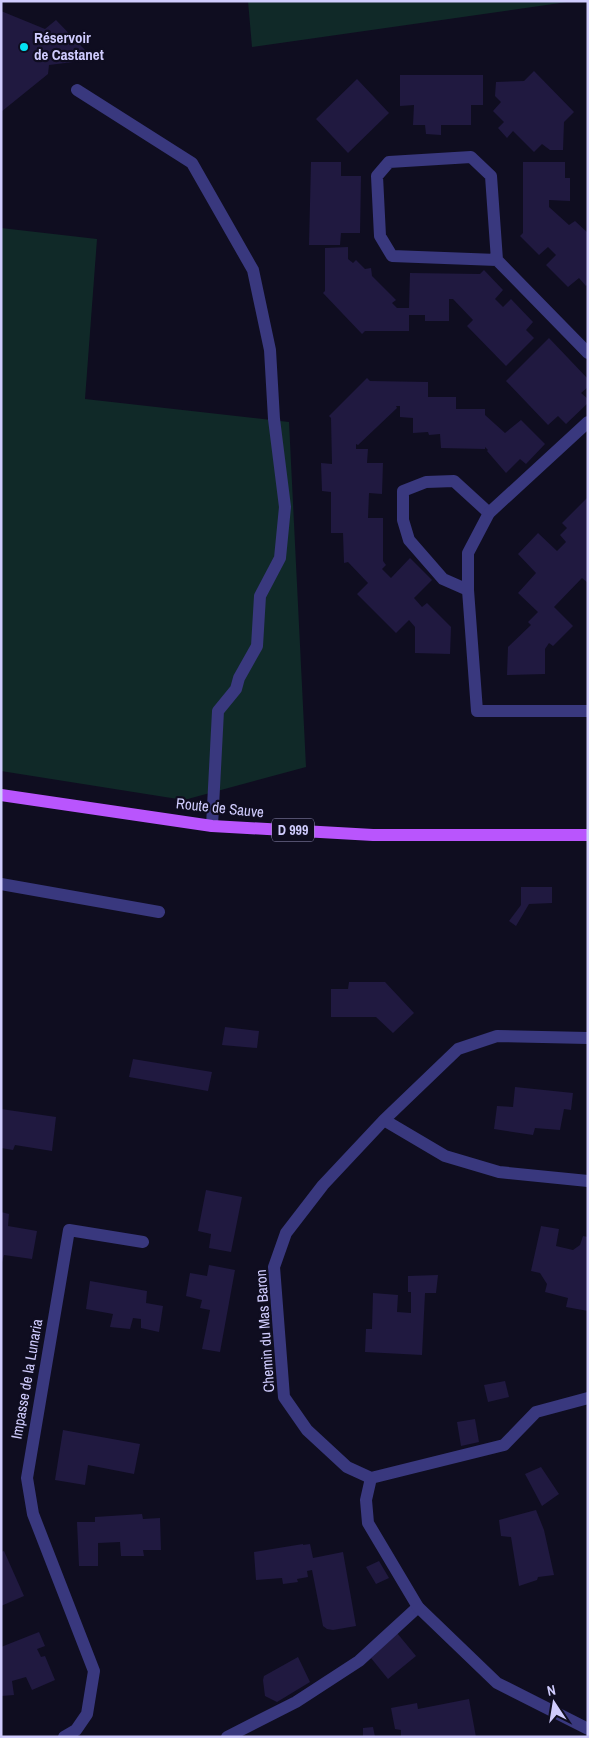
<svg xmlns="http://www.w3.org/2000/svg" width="589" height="1738" viewBox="0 0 589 1738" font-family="'Archivo Narrow',sans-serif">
<rect width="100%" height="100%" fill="#0f0d20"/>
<path fill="#102928" d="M248 1H574L252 47Z
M1 228 97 239 85 399 289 422 306 767 184 800 1 771Z"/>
<path fill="#201940" d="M1 11 45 29 56 20 85 50 73 62 49 65 48 74 1 112Z
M534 71 574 112 564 122 563 150H550L542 144 534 152 513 131 507 138 498 128 504 122 493 111 501 102 495 96 496 82 524 81Z
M400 75H483V105H471V125H441V135L426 134 425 125H413L414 105 400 106Z
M357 79 389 113 348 153 316 119Z
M311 162H341V176H361L360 233H341L340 245H309Z
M523 162H565V178H570V201L549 200V207L569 225 575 221 588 233V284L586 286 579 278 568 287 546 265 556 255 548 247 539 255 520 236 523 233Z
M348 247V259L353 263 356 260 365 269 371 268 372 276 396 300 392 303 397 308H409L410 273 480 274 484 270 503 290 495 299 503 307 511 299 533 322 526 330 534 338 506 366 467 326 473 320 453 299H449V321H425V315H409V331H365L362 334 323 293 325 291V248Z
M549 338 588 379V387L581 393 588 399V403L566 424 558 416 548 425 506 381Z
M367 378 370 381 428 382V397H456V409H485V415L505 433 521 420 545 444 526 464 520 459 506 473 487 451 488 450 485 447V449L441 448 440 434 429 435 428 432 413 433V418L400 417V406H396L397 408 358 445 356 444V449H368L367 463H383L382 494 369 493 368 518H383V561L386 565 382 569 391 578 410 558 432 580 414 598 422 607 427 603 451 627 450 654 415 653V627L409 620 396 633 357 594 368 583 348 562 344 563 343 533H331V492L322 491 321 463 332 464 331 418 329 416Z
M588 497V583L582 578 554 607 573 626 553 646 549 643 545 649V674L507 675 508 647 531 625 528 622 538 612 518 593 536 573 518 554 538 533 557 551 566 542 560 535 567 528 562 523Z
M521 887H552V903L529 904 516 926 509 921 521 905Z
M349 982H385L414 1013 393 1033 376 1017H331V989H348Z
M225 1027 259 1031 257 1048 222 1045Z
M133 1059 212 1072 208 1091 129 1077Z
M515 1087 573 1093 571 1110 564 1109 560 1130 535 1128 533 1135 494 1129 497 1106 513 1107Z
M1 1109 56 1117 52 1151 15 1145 13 1150 1 1148Z
M206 1190 242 1197 231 1252 209 1248 211 1234 198 1231Z
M1 1212 9 1214 8 1226 37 1231 32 1259 4 1255 1 1266Z
M541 1226 559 1229 556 1246 573 1250 580 1245 583 1236 588 1237V1311L566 1307 568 1298 545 1292 547 1284 540 1273 531 1271Z
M209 1265 235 1270 220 1352 202 1349 210 1310 200 1308 202 1300 186 1296 190 1273 207 1276Z
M438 1275 436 1293H425L422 1355 365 1352 366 1329H372L373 1293 398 1295 397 1312 411 1313V1292H408V1276Z
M90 1281 147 1291 146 1303 163 1306 159 1332 141 1328V1319L133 1318 130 1329 110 1327 113 1314 86 1309Z
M505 1381 509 1397 488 1402 484 1385Z
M475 1419 479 1442 461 1446 457 1422Z
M63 1430 140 1444 134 1474 88 1465 85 1485 55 1480Z
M541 1467 559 1494 542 1506 525 1474Z
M536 1510 544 1530 554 1575 538 1577 537 1580 519 1586 511 1537 501 1536 499 1520Z
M142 1514 143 1519 160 1518 161 1550H143L144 1556H121L120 1542 98 1543V1566H79L77 1522H95V1517Z
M303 1544V1545L310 1544 313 1558 343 1552 356 1626 333 1630 327 1629 323 1626 312 1570 307 1571 308 1577 297 1579 298 1582 283 1584 282 1578 256 1580 254 1552Z
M4 1551 24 1596 1 1606V1552Z
M379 1561 389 1578 376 1584 366 1567Z
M39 1632 45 1646 37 1649 41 1657 45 1656 55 1680 32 1690 26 1677 12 1681 14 1695 1 1696V1647Z
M397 1633 416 1656 388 1679 371 1658Z
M298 1657 310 1682 277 1702 265 1696 263 1680 264 1676Z
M469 1699 476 1737H401V1730L395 1729 391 1708 417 1703 418 1709Z
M373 1727 375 1737H363V1728Z"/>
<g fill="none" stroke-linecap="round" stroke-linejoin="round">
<path stroke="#39387e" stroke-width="12" d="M77 90 192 163 253 270 270 350 274 419 285 507 280 558 260 596 257 646 239 678 236 689 218 711 212 826
M468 590 443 579 409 540 403 520V491L426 482 454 481 489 513
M1 884 159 912
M227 1737 296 1702 359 1661 418 1607"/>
<path stroke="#39387e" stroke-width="12" d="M497 260 392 256 380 236 377 176 389 162 471 157 491 176 497 260 588 353
M588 422 489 513 468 553V590L477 711H588
M588 1038 497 1036 458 1049 384 1120 323 1185 286 1233 274 1267 284 1397 307 1430 347 1467 371 1478 366 1500 368 1523 418 1607 497 1683 588 1729
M384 1120 445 1156 499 1172 588 1181
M371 1478 504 1445 536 1412 588 1398
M64 1737 76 1730 87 1714 94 1671 33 1514 27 1478 69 1230 143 1242"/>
<path stroke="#b955fd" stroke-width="12" d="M1 795 212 826 373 835H588"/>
</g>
<circle fill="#04e2f3" stroke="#0f0d20" stroke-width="2" cx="24" cy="47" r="5"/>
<g text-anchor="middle" stroke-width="4.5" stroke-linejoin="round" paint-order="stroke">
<rect fill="#0f0d20" stroke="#9693bb" stroke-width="1" x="272" y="818.5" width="42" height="23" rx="4"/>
<g font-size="14" font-weight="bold" fill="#d0ccfe">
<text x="293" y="835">D 999</text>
</g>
<g font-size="15" font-weight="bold" fill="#d0ccfe" stroke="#0f0d20" text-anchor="start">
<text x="34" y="43">Réservoir<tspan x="34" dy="17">de Castanet</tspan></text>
</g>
<g font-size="15" fill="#d0ccfe" stroke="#0f0d20">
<text transform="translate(220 808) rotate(6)" y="5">Route de Sauve</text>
<text transform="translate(265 1331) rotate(-94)" y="5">Chemin du Mas Baron</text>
<text transform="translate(27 1379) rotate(-80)" y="5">Impasse de la Lunaria</text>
</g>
</g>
<rect width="589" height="1738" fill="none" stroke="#d0ccfe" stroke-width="5"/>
<g transform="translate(554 1703) rotate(348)" stroke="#0f0d20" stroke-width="4" paint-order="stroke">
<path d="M0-4L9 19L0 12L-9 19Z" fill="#d0ccfe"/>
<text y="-8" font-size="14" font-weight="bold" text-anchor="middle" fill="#d0ccfe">N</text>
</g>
</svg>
